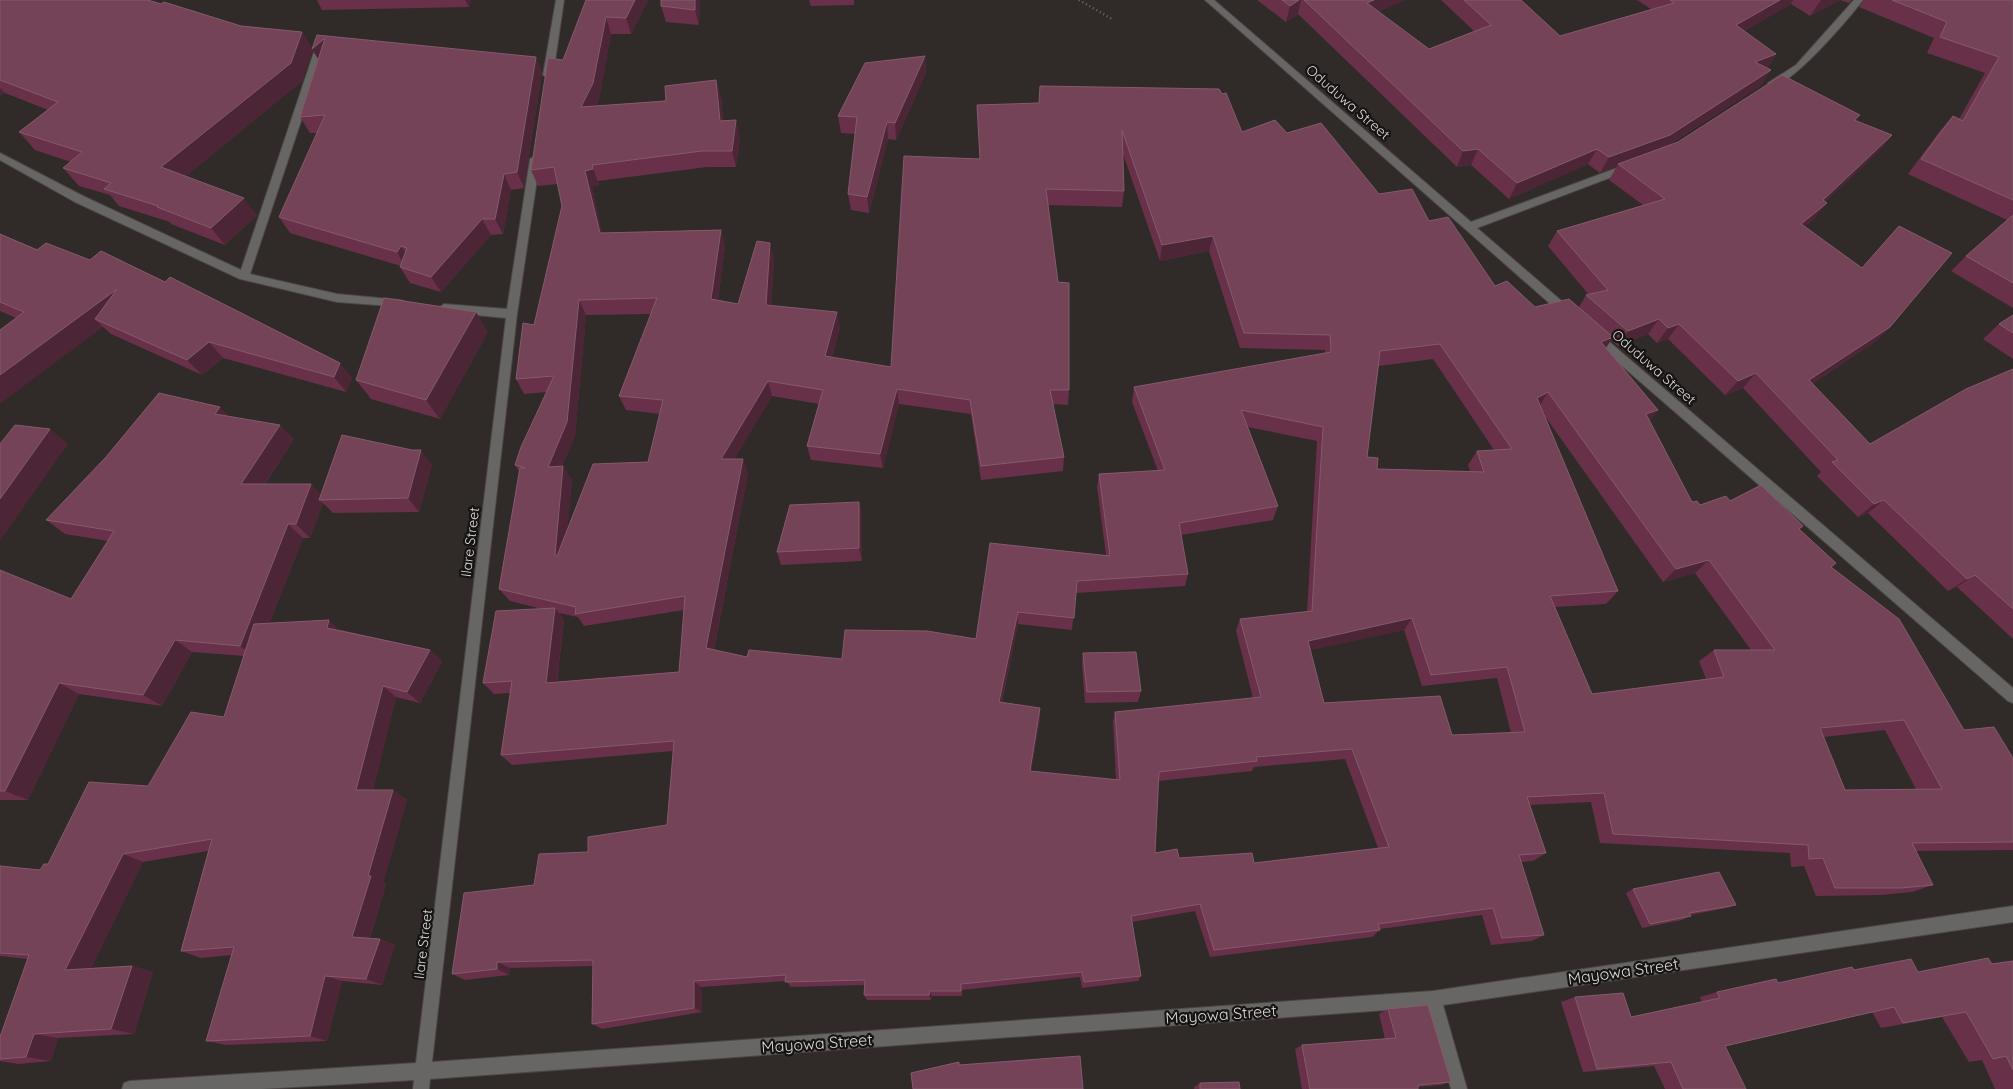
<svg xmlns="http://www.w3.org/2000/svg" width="2013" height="1089" viewBox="0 0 2013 1089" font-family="Quicksand,sans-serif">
<rect width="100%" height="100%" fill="#302a29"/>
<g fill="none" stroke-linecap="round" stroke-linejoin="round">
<defs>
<path id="minor" d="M556 0H564L553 75 548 78 543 75Z
M1205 0H1214L1471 222 1625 165H1633V169L1477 228 1572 310 1573 313 1572 316H1564Z
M1854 0H1863C1850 17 1788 91 1768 87V83L1796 65Z
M322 40 327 43 250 274 337 294 400 300 404 301 405 304 404 307 337 302 240 279 75 202 0 160V153L83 196 241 270 317 43Z
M535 156 540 159 517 314 432 1062 1433 991 2013 906V922L1443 1005 1467 1089H1451L1428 1007 430 1079 429 1089H413L414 1080 262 1089H122L124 1083 130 1081 416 1063 506 318 444 312 439 308 444 304 507 309 530 159Z
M1595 332 1599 333 2013 688V703L2008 701 1591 339 1589 336Z"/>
</defs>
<use href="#minor" stroke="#4c4645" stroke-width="2"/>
<path stroke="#716c6b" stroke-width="2.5" stroke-dasharray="1 3" stroke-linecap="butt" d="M1079 0 1112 19"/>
<use href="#minor" fill="#686664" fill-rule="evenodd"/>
</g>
<path fill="#683149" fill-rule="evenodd" d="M0 0 302 32 313 50 302 81 186 176 257 215 225 245 171 224 170 222 119 206 110 195 79 186 63 168 71 162 35 150 19 132 48 110 5 93 0 96Z
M317 0H471L469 7 322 10Z
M586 0H648L631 34H611L599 99 596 106 721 96 723 120 740 137 736 167H707L598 181 599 185 592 187 602 233 721 230 725 246 718 300 738 304 774 259 771 306 840 327 832 358 891 367 980 159 977 105 1242 132 1287 133 1379 194 1429 221 1495 286 1535 307H1579L1586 295H1589L1548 246 1557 231 1643 205 1609 180 1617 166 1600 173 1588 164 1509 199 1471 165 1457 167 1298 14 1286 22 1257 0H1405L1378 12 1429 49 1474 31 1441 0H1521L1560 36 1651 9 1637 0H1840L1810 16 1791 4 1744 31 1776 54 1767 68 1771 70 1760 86 1667 146 1860 115 1855 121 1892 135 1879 151 1825 202 1815 218 1805 226 1862 268 1899 226 1890 327 1876 341 1812 384 1870 444 2013 369V639L1957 587 1948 591 1868 513 1858 517 1817 476 1821 472 1743 388 1725 395 1668 339 1657 343 1648 334 1618 346 1611 340 1606 348 1658 410 1649 421 1692 502 1700 505 1730 501 1799 530 1836 563 1831 567 1964 730 2013 758V850L1916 851 1933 885 1912 892 1881 895 1816 896 1804 866 1791 867 1790 853 1600 843 1591 802 1530 805 1546 853 1533 861 1521 862 1544 935 1532 941 1491 945 1482 915 1380 929V930L1372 937 1210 957 1195 911 1132 922 1141 976 1138 981 1082 988 1080 977 962 990V996H932L931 1000H867L864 995V985L791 987 786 981 701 987 702 1012 602 1029 592 1024 593 966 510 968 509 975 465 980 452 974 534 885 588 852 667 825 673 751 512 765 501 755 510 693 494 694 483 683 542 609 510 601 499 589 519 471 515 465 547 392 524 394 516 379 534 325 562 206 558 184 538 186 531 170 563 60ZM1123 154 1160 261 1209 251 1240 348 1325 350V353L1134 387 1132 402 1158 471 1099 474 1097 487 1106 555 976 639 842 659 747 657 714 650 748 473 734 459 772 396 819 404 807 446 811 460 883 468 899 404 971 414 981 480 1063 471 1064 457 1053 404 1068 405 1069 390 1048 205 1122 207 1124 191ZM651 314 619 396 626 410 660 414 648 462 567 530 572 480 562 466 575 436 586 315ZM1433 359 1494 450 1477 451 1468 465 1470 471 1377 469 1367 457 1379 366ZM1544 415 1663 582 1695 573 1751 650H1714L1699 661 1706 679 1592 694 1555 607 1606 604 1618 591ZM1248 427 1317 441 1307 612 1240 619 1236 631 1253 698 1115 712 1113 722 1116 780 1031 771 1040 719V708L1002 702 1018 624 1072 630 1076 593 1185 586 1188 574 1181 535 1273 520 1278 506ZM684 610 679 672 557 682 564 620 559 613 578 617 584 626ZM1404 630 1422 686 1497 678 1511 733 1452 735 1324 703 1310 650ZM1885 730 1916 789 1845 790 1824 737ZM1345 759 1378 848 1254 863 1179 858 1155 853 1158 781 1252 771 1254 767Z
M700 0 699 25 666 22 661 6Z
M809 0H854V5L811 6Z
M1840 0H1852L1849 3Z
M1864 0H2013V308L1951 271 1966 256 2007 220 1908 174 1939 132 1953 116 1959 119 1985 73 1927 53 1934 38 1859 7Z
M312 49 536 57 542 73 524 188 511 190 503 234 491 235 441 292 410 283 400 267 401 266 290 233 279 217 317 133H310L300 117 318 59Z
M925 56 926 73 896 140 888 139 869 213 851 210 848 194 855 134 841 133 838 116Z
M0 234 352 378 346 392 223 358 202 375 111 334 103 327 16 318 0 311Z
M2013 315V359L1983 339 1999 324Z
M488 332 440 419 371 399 356 380Z
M229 416 294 439 265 484 321 495 432 465 419 512 333 513 323 503 310 538H303L269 624 341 630 430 650 442 661 420 703 396 697 373 790H393L407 800 383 883 386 884 370 938 380 939 395 945 382 985 342 981 327 1041 226 1045 206 1041 232 955 201 958 181 951 208 851 143 862 91 968 132 966 153 972 134 1034 58 1038 51 1061 18 1064 0 1061V1037L28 959 0 956V866L40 870 148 786 224 717 244 656 192 652 162 706 79 694 28 800H0V570L71 599 108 541 65 534 46 520Z
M859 502 862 515V561L781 565 777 552Z
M1083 653 1141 691 1138 702 1085 703 1082 665Z
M1633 889 1736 905 1727 908 1690 915 1691 916 1682 920 1642 928 1626 893Z
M2013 961V1089H1995L1982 1060 1969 1062 1942 1017 1881 1028 1872 1012 1725 1046 1746 1089H1665L1654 1066 1583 1072 1561 1002 1575 997 1631 1017 1702 1002 1700 997 1717 992 1778 983 1854 970 1918 972Z
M1388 1009 1451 1082 1440 1085 1418 1087V1089H1302L1295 1049 1302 1045 1385 1039 1379 1014Z
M1200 1083 1240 1089H1194V1087Z"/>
<path fill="#4c2636" d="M465 0H471L469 7Z
M635 0H648L631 34 626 18Z
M695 0H700L699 25 695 10Z
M1299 0H1301L1298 14 1286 22 1290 6Z
M1374 0H1405L1362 19 1367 3Z
M1780 0H1793L1791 4 1726 41 1736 25Z
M1821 0H1840L1810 16Z
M606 17 611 34 599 99 587 123 581 107Z
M302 32 313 50 302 81 175 185 161 167Z
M325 38 322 65 312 49Z
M1776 54 1765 70 1755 62Z
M925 56 926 73 896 140 895 123Z
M536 57 542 73 524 188 517 172Z
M1771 70 1760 86 1660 150 1618 164 1617 166 1600 173 1609 157Z
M716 80 721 96 724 137 720 121Z
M0 88 5 93 0 96Z
M736 120 740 137 736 167 732 151Z
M887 122 888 139 869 213 867 197Z
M1892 135 1879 151 1810 216 1823 200Z
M1478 149 1471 165 1457 167 1463 151Z
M1597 149 1588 164 1509 199 1517 183Z
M592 165 599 185 592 187 606 249 600 233 585 171Z
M504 174 511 190 503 234 495 219Z
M244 198 257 215 225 245 211 228Z
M1827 203 1815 218 1789 239 1801 224Z
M482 219 491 235 441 292 431 277Z
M721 230 725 246 716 314 711 299Z
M1213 236 1209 251 1160 261 1162 245Z
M770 243 774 259 770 321 766 305Z
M401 246 411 261 406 268 397 252Z
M117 289 95 319 103 327 0 404V375Z
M579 300 586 315 575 436 556 481 548 467Z
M476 312 488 332 440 419 426 400Z
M837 312 840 327 829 371 825 356Z
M1659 319 1648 334 1618 346 1628 331Z
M1679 324 1668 339 1657 343 1668 328Z
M1890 327 1876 341 1795 395 1809 380Z
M1613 337 1603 352 1601 342Z
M209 342 223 358 202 375 187 360Z
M340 363 352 378 346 392 334 377Z
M1756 373 1743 388 1725 395 1738 381Z
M768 381 772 396 726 473 721 459Z
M897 389 899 404 883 468 880 454Z
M1548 392 1539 407 1537 398Z
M220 407 235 422 215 414Z
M1658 410 1647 424 1646 414Z
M280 425 294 439 255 498 241 484Z
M50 429 68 444 0 541V499Z
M421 450 432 465 419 512 408 498Z
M743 459 748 473 712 659 706 648Z
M563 466 572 480 564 568 555 555Z
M311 484 324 498 319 500 323 503 310 538 296 524Z
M1884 500 1868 513 1858 517 1874 504Z
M859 502 862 515V561L859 548Z
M288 524 303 538 256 657 240 646Z
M1709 560 1695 573 1663 582 1676 569Z
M1975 575 1957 587 1948 591 1967 579Z
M555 608 564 620 555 694 546 683Z
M1018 612V624L999 713V702Z
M1412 618 1404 630 1302 652 1308 641Z
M329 620 343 633 327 628Z
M175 640 192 652 162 706 143 695Z
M430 650 442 661 420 703 407 692Z
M59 683 79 694 28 800 5 791Z
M383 686 396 697 371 800 356 790Z
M1040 708V719L1030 780V771Z
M393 790 407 800 383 883 386 884 368 943 352 937 368 876Z
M123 854 143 862 88 976 65 970Z
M380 939 395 945 382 985 366 979Z
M497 962 510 968 509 975 497 969Z
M132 966 153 972 134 1034 111 1029Z
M325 976 342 981 327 1041 310 1036Z
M694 981 701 987 702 1012 694 1008Z
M930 991 932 996 931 1000 929 995Z
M34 1034 58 1038 51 1061 26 1057Z"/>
<path fill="#744358" stroke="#845a6c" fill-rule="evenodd" d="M0 0H148L161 4 164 2 241 26 302 32 291 63 161 167 244 198 211 228 157 207 158 206 104 189 111 183 63 168 82 152 19 132 58 102 0 80Z
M586 0H635L626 18 606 17 593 83 581 107 666 101 665 86 716 80 720 121 736 120 732 151H702L592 165 593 169 585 171 600 233 721 230 711 299 738 304 757 241 770 243 766 305 837 312 825 356 891 367 904 156 980 159 977 105 1039 103 1040 86 1219 89 1222 94 1226 93 1242 132 1275 120 1287 133 1321 123 1379 194 1412 189 1429 221 1448 217 1495 286 1507 281 1535 307 1569 299 1613 337 1601 342 1658 410 1646 414 1692 502 1697 501 1700 505 1726 496 1730 501 1761 485 1803 526 1799 529 1836 563 1831 567 1899 619 1964 730 1994 727 2013 758V842L1912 843 1933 885 1901 888H1835L1823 858 1809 859 1808 845 1613 834 1604 793 1527 797 1546 853 1519 855 1544 935 1502 938 1493 908 1378 924 1380 930 1214 950 1200 904 1131 916 1141 976 1084 982 1082 972 961 984V991H930L929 995H864L865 980 785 982 786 975 694 981V1008L592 1024 593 960 497 962V969L452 974 464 893 534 885 539 854 588 852V837L667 825 674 741 501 755 512 681 483 683 496 611 555 608 546 683 679 672 685 596 575 614 576 607 499 589 520 468H525L515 465 521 447 554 376 516 379 523 323 534 325 562 206 554 167 531 170 548 58 563 60ZM1122 130 1162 245 1213 236 1244 333 1330 335 1331 352 1134 387 1165 470 1099 474 1110 556 990 543 976 639 927 631 845 630 842 659 749 650 747 657 706 648 743 459H721L768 381 823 390 807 446 880 454 897 389 970 400 981 466 1064 457 1050 390H1069V283L1058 282 1046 189 1124 191ZM657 298 619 396 663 400 648 462 593 464 557 556 555 555 563 466 548 467 567 422 579 300ZM1440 344 1512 449 1477 451 1484 472 1377 469 1378 458 1367 457 1380 351ZM1548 392 1676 569 1709 560 1775 650H1714L1724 677 1592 694 1550 596 1618 591 1537 398ZM1241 410 1323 427 1312 611 1240 619 1261 697 1115 712 1120 780 1030 771 1040 708 999 702 1018 612 1074 618 1077 581 1188 574 1179 523 1278 506ZM1412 618 1431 675 1507 667 1525 732 1452 735 1440 696 1324 703 1308 641ZM1904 720 1942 789 1845 790 1820 728ZM1352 749 1389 847 1254 863 1252 853 1179 858 1177 849 1155 853 1159 772 1257 761 1256 757Z
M661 0H695V10L661 6Z
M1282 0H1299L1290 6Z
M1304 0H1374L1367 3 1429 49 1491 25 1464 0H1521L1560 36 1674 3 1670 0H1780L1736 25 1776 54 1755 62 1771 70 1670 135 1609 157 1597 149 1517 183 1478 149 1463 151Z
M1892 0H2013V200L1921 159 1953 116 1963 121 1999 57 1940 37 1947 22Z
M317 35 536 57 517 172 504 174 495 219H482L431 277 400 267 407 248 401 246 397 252 279 217 325 115 300 117 325 38 312 49Z
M925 56 895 123 887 122 867 197 848 194 857 117 838 116 865 63Z
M1782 75 1860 115 1854 120 1892 135 1823 200 1827 203 1801 224 1862 268 1899 226 1952 253 1890 327 1809 380 1870 444 1966 389 2013 369V609L1975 575 1967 579 1884 500 1874 504 1832 462 1838 460 1756 373 1738 381 1679 324 1668 328 1659 319 1628 331 1586 295 1608 290 1557 231 1665 199 1618 164 1678 142Z
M2013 215V283L1966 256Z
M0 234 37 250 46 243 90 260 101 251 165 282 170 277 340 363 334 377 209 342 187 360 95 319 117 289 0 375V330L24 312 0 302Z
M384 298 476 312 426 400 356 380Z
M2013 315V333L1999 324Z
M159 393 220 407 215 414 280 425 241 484H311L296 524H288L240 646 175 640 143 695 59 683 5 791H0V570L71 599 114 531 46 520 106 457Z
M15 425 50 429 0 499V444Z
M342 435 412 450H421L408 498 319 500Z
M859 502V548L777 552 790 505Z
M329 620 327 628 430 650 407 692 383 686 356 790H393L368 876H371L352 937 380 939 366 979 325 976 310 1036 206 1041 234 947 181 951 212 839 123 854 65 970 132 966 111 1029 34 1034 26 1057 0 1059V1037L29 955 0 953V866L40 870 44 864H48L89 782 148 786 191 712 224 717 254 624Z
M1136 652 1141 691 1087 692 1083 653Z
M1719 872 1736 905 1689 913 1691 916 1650 924 1633 889Z
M1988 958 1992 964 2013 961V1070L2006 1056 1993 1059 1966 1012 1903 1023 1894 1007 1725 1046 1746 1089H1683L1671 1062 1597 1069 1575 997 1623 993 1631 1017 1720 998 1717 992 1776 979 1778 983 1852 967 1854 970 1911 959 1918 972Z
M1428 1005 1451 1082 1418 1085V1089H1310L1302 1045 1396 1038 1388 1009Z
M1080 1056 1083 1089H913L911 1073 959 1062V1065Z
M1239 1082 1240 1089H1200V1083Z"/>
<g text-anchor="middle" stroke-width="4.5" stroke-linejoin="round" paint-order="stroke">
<g font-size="14" fill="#dcd8d7" stroke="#161313">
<text transform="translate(1348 102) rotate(41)" y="5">Oduduwa Street</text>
<text transform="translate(1654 367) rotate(41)" y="5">Oduduwa Street</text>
<text transform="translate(470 542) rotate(-83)" y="5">Ilare Street</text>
<text transform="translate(423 944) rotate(-83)" y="5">Ilare Street</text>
</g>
<g font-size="16" fill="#dcd8d7" stroke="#161313">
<text transform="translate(1623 971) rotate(-8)" y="6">Mayowa Street</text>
<text transform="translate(1221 1014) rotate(-4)" y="6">Mayowa Street</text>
<text transform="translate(817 1043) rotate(-4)" y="6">Mayowa Street</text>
</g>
</g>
</svg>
